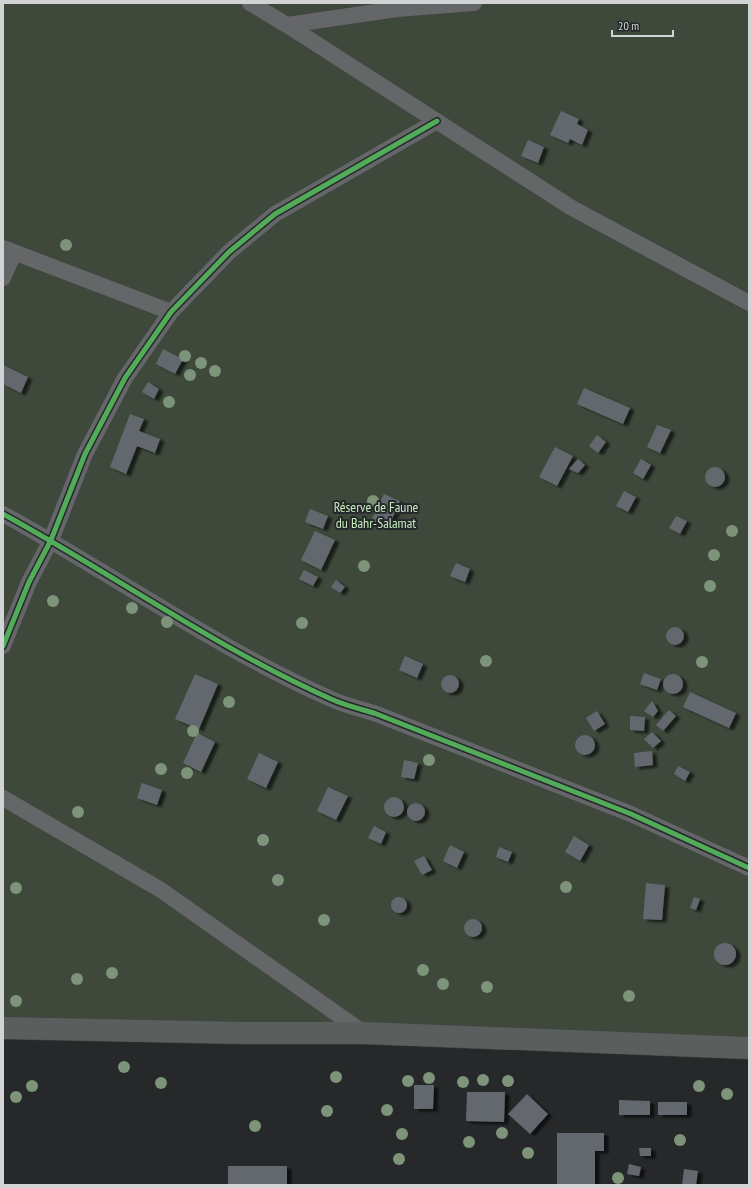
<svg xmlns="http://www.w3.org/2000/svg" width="752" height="1188" viewBox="0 0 752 1188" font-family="'PT Sans Narrow',sans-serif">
<defs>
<filter id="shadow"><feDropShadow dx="4.5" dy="2.5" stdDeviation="1" flood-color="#0009"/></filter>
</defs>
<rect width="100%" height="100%" fill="#26282a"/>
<path fill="#3e493b" d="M3 3H749V1048L3 1028Z"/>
<path fill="#64676e" filter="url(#shadow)" d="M561 111 579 119 577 124 588 130 582 145 570 139 568 143 550 135Z
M528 140 544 147 538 163 521 156Z
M163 349 183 359 175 374 156 364Z
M3 365 28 377 21 393 3 384Z
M148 382 159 389 154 399 142 392Z
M584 388 630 408 623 424 577 404Z
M130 414 144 419 139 431 160 439 155 453 137 446 126 474 110 467Z
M657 425 671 430 660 453 647 447Z
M597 435 606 442 598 453 589 446Z
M555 447 573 456 557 486 539 477Z
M578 459 585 465 578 473 569 469Z
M641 459 651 465 643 479 633 473Z
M705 477a10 10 0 1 1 20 0a10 10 0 1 1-20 0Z
M624 491 636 497 628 512 616 506Z
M384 494 400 501 388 528 371 521Z
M310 509 328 516 323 529 305 522Z
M676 516 687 521 680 534 669 528Z
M315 531 335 540 321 570 301 560Z
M456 563 470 569 465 582 450 576Z
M304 570 318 577 313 586 299 579Z
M336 580 345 587 340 593 331 587Z
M666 636a9 9 0 1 1 18 0a9 9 0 1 1-18 0Z
M405 656 423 664 417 678 399 670Z
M644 673 661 679 657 690 640 684Z
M195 674 218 684 199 729 175 719Z
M663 684a10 10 0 1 1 20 0a10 10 0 1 1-20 0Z
M441 684a9 9 0 1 1 18 0a9 9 0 1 1-18 0Z
M690 692 736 713 729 728 683 707Z
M652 701 658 711 653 717 644 711Z
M669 710 676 716 663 731 656 725Z
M597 711 605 724 594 731 586 718Z
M630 716 645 717 644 731 630 730Z
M652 732 661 741 653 748 644 739Z
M197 733 215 742 201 772 183 763Z
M575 745a10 10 0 1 1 20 0a10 10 0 1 1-20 0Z
M652 751 653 765 635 767 634 753Z
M259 753 278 762 266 788 247 779Z
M404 760 418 763 414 779 401 777Z
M678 766 690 772 685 781 674 774Z
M142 783 162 790 157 805 137 798Z
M328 787 348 796 336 820 317 811Z
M384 807a10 10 0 1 1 20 0a10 10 0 1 1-20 0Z
M407 812a9 9 0 1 1 18 0a9 9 0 1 1-18 0Z
M374 826 386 832 381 844 368 838Z
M574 836 589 845 580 861 565 852Z
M450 845 464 852 457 868 443 861Z
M499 847 512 852 508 862 496 857Z
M424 856 432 870 422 875 414 861Z
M646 883 665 885 662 920 643 919Z
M694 897 700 899 696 910 690 908Z
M391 905a8 8 0 1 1 16 0a8 8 0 1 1-16 0Z
M464 928a9 9 0 1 1 18 0a9 9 0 1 1-18 0Z
M714 954a11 11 0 1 1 22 0a11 11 0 1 1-22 0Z
M414 1085H434L433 1109H414Z
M467 1092H505L504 1122 466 1121Z
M527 1094 548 1114 530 1134 508 1114Z
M619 1100 650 1101V1115H619Z
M658 1102H687V1115H658Z
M557 1133H604V1151H595V1185H557Z
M639 1148H651V1156H640Z
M629 1164 641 1167 639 1176 627 1174Z
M228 1166H287V1185H228Z
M684 1169 698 1171 696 1185H682Z"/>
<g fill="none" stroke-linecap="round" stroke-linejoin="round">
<defs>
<path id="street" d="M250 3 287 25 572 208 749 303
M287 25 397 9 474 3
M3 248 171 312
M3 278 14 253
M3 514C113 574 216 648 331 699 344 705 360 709 374 713L631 814 749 868
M3 646 29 582 51 540 85 454 125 378 171 312 229 252 275 214 437 121
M3 798 161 890 364 1033"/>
<path id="primary" d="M3 1028 244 1033H364L749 1048"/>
</defs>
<use href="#street" stroke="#424345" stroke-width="17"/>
<use href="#primary" stroke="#424345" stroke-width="23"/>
<use href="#street" stroke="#656668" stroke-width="16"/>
<use href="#primary" stroke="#5a5f5d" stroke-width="22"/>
<defs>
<path id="cycleway" d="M3 514C113 574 216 648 331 699 344 705 360 709 374 713L631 814 749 868
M3 646 29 582 51 540 85 454 125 378 171 312 229 252 275 214 437 121"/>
</defs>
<use href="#cycleway" stroke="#25272b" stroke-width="8"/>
<use href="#cycleway" stroke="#51ab58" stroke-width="5"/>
</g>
<g fill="#7d947a">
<circle cx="66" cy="245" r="6"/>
<circle cx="185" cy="356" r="6"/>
<circle cx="201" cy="363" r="6"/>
<circle cx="215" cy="371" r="6"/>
<circle cx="190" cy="375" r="6"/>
<circle cx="169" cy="402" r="6"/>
<circle cx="373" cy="501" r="6"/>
<circle cx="732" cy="531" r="6"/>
<circle cx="714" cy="555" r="6"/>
<circle cx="364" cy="566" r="6"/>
<circle cx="710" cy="586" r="6"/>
<circle cx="53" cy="601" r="6"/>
<circle cx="132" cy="608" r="6"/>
<circle cx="167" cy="622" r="6"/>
<circle cx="302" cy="623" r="6"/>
<circle cx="486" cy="661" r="6"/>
<circle cx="702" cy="662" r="6"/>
<circle cx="229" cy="702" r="6"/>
<circle cx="193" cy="731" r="6"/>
<circle cx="429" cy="760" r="6"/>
<circle cx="161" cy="769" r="6"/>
<circle cx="187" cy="773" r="6"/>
<circle cx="78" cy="812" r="6"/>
<circle cx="263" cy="840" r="6"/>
<circle cx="278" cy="880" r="6"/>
<circle cx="566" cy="887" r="6"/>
<circle cx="16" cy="888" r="6"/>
<circle cx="324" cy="920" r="6"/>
<circle cx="423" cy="970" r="6"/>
<circle cx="112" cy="973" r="6"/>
<circle cx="77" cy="979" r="6"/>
<circle cx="443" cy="984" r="6"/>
<circle cx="487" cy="987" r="6"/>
<circle cx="629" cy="996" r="6"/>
<circle cx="16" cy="1001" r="6"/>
<circle cx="124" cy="1067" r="6"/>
<circle cx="336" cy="1077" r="6"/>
<circle cx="429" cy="1078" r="6"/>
<circle cx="483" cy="1080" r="6"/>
<circle cx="408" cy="1081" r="6"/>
<circle cx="508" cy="1081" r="6"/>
<circle cx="463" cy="1082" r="6"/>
<circle cx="161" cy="1083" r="6"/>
<circle cx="32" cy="1086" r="6"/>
<circle cx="699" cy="1086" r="6"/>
<circle cx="727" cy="1094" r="6"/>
<circle cx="16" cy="1097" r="6"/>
<circle cx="387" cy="1110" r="6"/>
<circle cx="327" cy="1111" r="6"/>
<circle cx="255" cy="1126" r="6"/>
<circle cx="502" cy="1133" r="6"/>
<circle cx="402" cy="1134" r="6"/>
<circle cx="680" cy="1140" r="6"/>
<circle cx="469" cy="1142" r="6"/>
<circle cx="528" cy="1153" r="6"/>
<circle cx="399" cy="1159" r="6"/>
<circle cx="618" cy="1178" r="6"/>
</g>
<g text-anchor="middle" stroke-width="4" stroke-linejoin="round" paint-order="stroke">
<g font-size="14" fill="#c5ecbb" stroke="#25272b">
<text x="376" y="512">Réserve de Faune<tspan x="376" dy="16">du Bahr-Salamat</tspan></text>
</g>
</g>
<rect width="752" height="1188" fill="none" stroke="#d2d3d5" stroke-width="8"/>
<path d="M612 30v6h61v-6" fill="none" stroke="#d2d3d5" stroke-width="2"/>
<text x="618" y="30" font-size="12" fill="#d2d3d5" stroke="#25272b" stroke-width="3" paint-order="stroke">20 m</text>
</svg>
